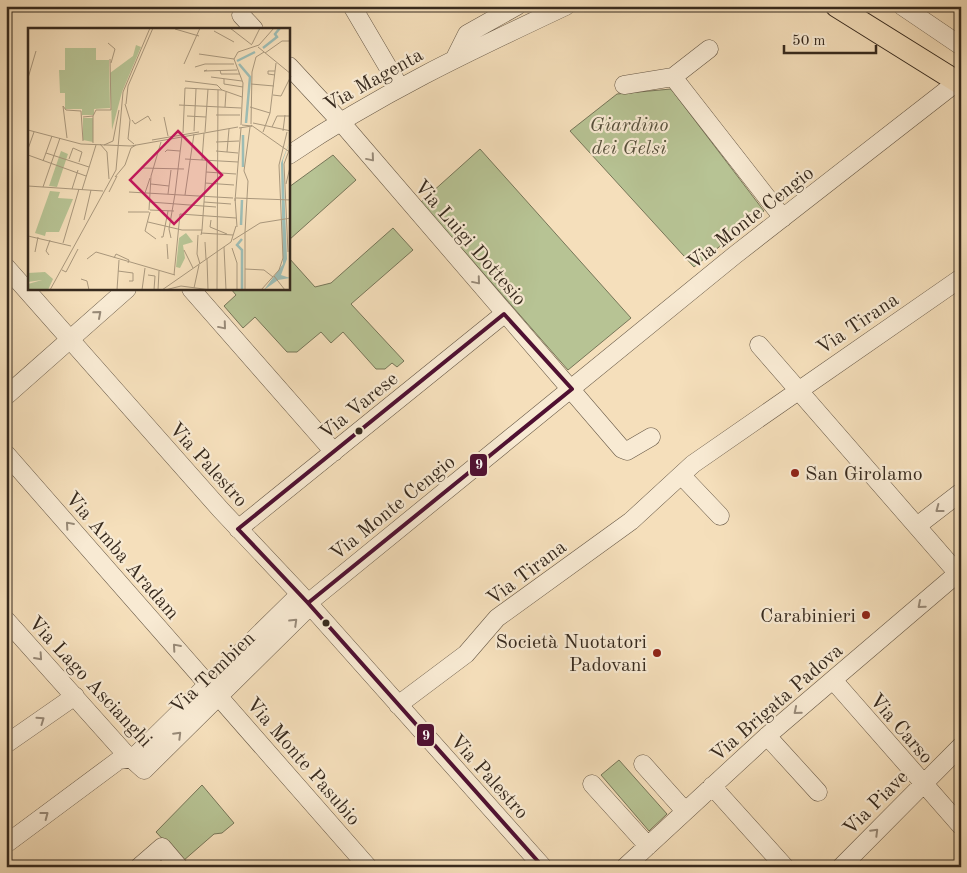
<svg xmlns="http://www.w3.org/2000/svg" width="967" height="873" viewBox="0 0 967 873" font-family="'Old Standard TT',serif">
<rect width="100%" height="100%" fill="#f5dfbb"/>
<filter id="stains"><feTurbulence type="fractalNoise" baseFrequency=".004" numOctaves="4"/><feColorMatrix values="0 0 0 0 .2 0 0 0 0 .09 0 0 0 0 .02 0 0 0 .5 -.17"/></filter>
<radialGradient id="worn" r=".72"><stop offset=".6" stop-color="#630" stop-opacity="0"/><stop offset="1" stop-color="#630" stop-opacity=".3"/></radialGradient>
<path fill="#b7c394" stroke="#777659" d="M671 89 764 211 694 267 570 131 617 94Z
M480 149 631 318 568 370 421 202Z
M333 155 356 180 289 240V187Z
M393 228 413 250 351 304 404 361 397 367 392 363 385 369H376L343 332 331 343 321 332 297 352H287L255 317 243 328 224 306 236 295 231 289H289V258L315 287 331 283Z
M619 760 667 814 649 831 601 775Z
M202 785 234 823 222 833 214 834 183 861 156 832Z"/>
<g fill="none" stroke-linecap="round" stroke-linejoin="round">
<defs>
<path id="minor" d="M352 6 399 86
M902 6 961 46
M241 15 254 29
M455 58 467 34 517 6
M289 66 340 121 622 449 627 451 651 437
M673 77 709 49
M624 85 673 77 783 218
M289 155C379 94 468 52 566 6
M6 267 220 509 300 594 543 867
M191 289 334 452
M759 345 961 577
M6 396 127 289
M6 454 368 867
M682 476 720 516
M917 526 961 492
M238 529 504 314
M308 603 735 255 957 82
M6 620 124 752 144 770 310 606
M833 680 961 826
M398 705 466 654 497 618 631 521 693 464 961 278
M767 736 818 792
M6 744 75 696
M643 764 685 811
M592 784 648 846
M712 786 785 867
M6 844 119 760 133 758 300 594
M139 867 162 847 179 867
M625 867 767 736 958 573
M841 867 961 746"/>
<path id="major" d="M836 6 961 84"/>
</defs>
<use href="#minor" stroke="#665745" stroke-width="19"/>
<use href="#major" stroke="#372a1e" stroke-width="23"/>
<use href="#minor" stroke="#f8ead3" stroke-width="18"/>
<use href="#major" stroke="#f5dfbb" stroke-width="21"/>
<defs>
<path id="bus-1" d="M504 314 572 389 308 603 238 529Z
M308 603 543 867"/>
</defs>
<use href="#bus-1" stroke="#f8ead3" stroke-width="8"/>
<use href="#bus-1" stroke="#4f1032" stroke-width="4"/>
</g>
<defs><path id="oneway-chevron" d="M-2-3.5L2.5 0L-2 3.5" fill="none" stroke-width="1.6" stroke-linecap="round" stroke-linejoin="round" transform="scale(1.25)"/></defs>
<g stroke="#988a78">
<use href="#oneway-chevron" transform="translate(371 158) rotate(50)"/>
<use href="#oneway-chevron" transform="translate(477 281) rotate(50)"/>
<use href="#oneway-chevron" transform="translate(98 314) rotate(-41)"/>
<use href="#oneway-chevron" transform="translate(223 326) rotate(50)"/>
<use href="#oneway-chevron" transform="translate(939 509) rotate(143)"/>
<use href="#oneway-chevron" transform="translate(69 525) rotate(-131)"/>
<use href="#oneway-chevron" transform="translate(921 605) rotate(139)"/>
<use href="#oneway-chevron" transform="translate(294 622) rotate(-44)"/>
<use href="#oneway-chevron" transform="translate(176 647) rotate(-131)"/>
<use href="#oneway-chevron" transform="translate(39 657) rotate(48)"/>
<use href="#oneway-chevron" transform="translate(797 711) rotate(140)"/>
<use href="#oneway-chevron" transform="translate(41 720) rotate(-35)"/>
<use href="#oneway-chevron" transform="translate(178 735) rotate(-45)"/>
<use href="#oneway-chevron" transform="translate(45 815) rotate(-37)"/>
<use href="#oneway-chevron" transform="translate(875 832) rotate(-45)"/>
</g>
<g fill="#372a1e" stroke="#f8ead3" stroke-width="2">
<circle cx="359" cy="431" r="4.5"/>
<circle cx="326" cy="623" r="4.5"/>
</g>
<g fill="#8f2418" stroke="#f8ead3" stroke-width="2">
<circle cx="795" cy="473" r="5"/>
<circle cx="866" cy="615" r="5"/>
<circle cx="657" cy="653" r="5"/>
</g>
<g text-anchor="middle" stroke-width="4.5" stroke-linejoin="round" paint-order="stroke">
<g font-size="20" fill="#372a1e" stroke="#f8ead3">
<text transform="translate(373 79) rotate(-29)" y="7">Via Magenta</text>
<text transform="translate(750 217) rotate(-38)" y="7">Via Monte Cengio</text>
<text transform="translate(471 242) rotate(49)" y="7">Via Luigi Dottesio</text>
<text transform="translate(857 323) rotate(-34)" y="7">Via Tirana</text>
<text transform="translate(358 405) rotate(-39)" y="7">Via Varese</text>
<text transform="translate(209 464) rotate(48)" y="7">Via Palestro</text>
<text transform="translate(392 507) rotate(-39)" y="7">Via Monte Cengio</text>
<text transform="translate(123 555) rotate(49)" y="7">Via Amba Aradam</text>
<text transform="translate(526 572) rotate(-37)" y="7">Via Tirana</text>
<text transform="translate(212 672) rotate(-44)" y="7">Via Tembien</text>
<text transform="translate(91 681) rotate(47)" y="7">Via Lago Ascianghi</text>
<text transform="translate(776 702) rotate(-41)" y="7">Via Brigata Padova</text>
<text transform="translate(902 728) rotate(49)" y="7">Via Carso</text>
<text transform="translate(304 761) rotate(49)" y="7">Via Monte Pasubio</text>
<text transform="translate(490 776) rotate(48)" y="7">Via Palestro</text>
<text transform="translate(875 802) rotate(-45)" y="7">Via Piave</text>
</g>
<g font-size="20" font-style="italic" fill="#57503c" stroke="#f8ead3">
<text x="629" y="131">Giardino<tspan x="629" dy="23">dei Gelsi</tspan></text>
</g>
<g font-size="20" fill="#372a1e" stroke="#f8ead3" text-anchor="end">
<text x="805" y="480" text-anchor="start">San Girolamo</text>
<text x="856" y="622">Carabinieri</text>
<text x="647" y="648">Società Nuotatori<tspan x="647" dy="23">Padovani</tspan></text>
</g>
</g>
<g transform="translate(28 28)">
<rect width="262" height="262" fill="#f5dfbb"/>
<path d="M108 17 113 19 94 64 84 102 82 45 105 28ZM37 20H68V32H81L82 80 66 81V87H54V81H37V65H32L31 42H37ZM55 90H65V114L55 112ZM33 123 40 126 29 159 21 158ZM22 163 32 164 30 170 45 171 31 204H18L17 208 7 205ZM158 205 165 214 155 217 157 230 152 240 148 239 151 210ZM17 244 25 251 20 262H0V256L14 252 0 254V245Z" fill="#b7c394"/>
<path d="M262 113 255 132 259 231 253 247 262 250 250 252 236 262 255 236 253 135Z" fill="#9dbcb4"/>
<path fill="none" stroke="#9dbcb4" stroke-width="2.5" d="M235 20 249 9 247 6 252 0M209 33 227 24M211 36 222 49 218 95M215 139V107M213 197 214 172M214 211 209 217 214 222V262"/>
<path fill="none" stroke="#a9977c" stroke-width="1" d="M202 0 224 17M147 1 171 8M186 3 206 14M80 15 87 21 83 35M224 16 232 0M231 17 246 0M230 19 263 46M237 25 254 13H263M171 26 206 31M156 36 172 0M167 39 177 36H206M179 42 176 43 209 42M192 42 193 46H212M247 43H240V46L247 47M183 49 214 53M0 50 8 23M196 51V56L215 59M157 53 189 57 194 62M223 56 246 58M245 67 253 68 263 48M97 76 102 92 100 111 106 116M98 76 100 58 125 0M151 77 213 80M197 79 198 64M222 79 242 85M188 87H212M65 88 68 82H83L82 31M159 88 178 89M55 89 65 88V115M136 89 140 108M104 92 107 96 120 88 123 93M225 95 263 103M223 96 224 44 228 29 236 24M213 97 215 55 206 31 210 24 231 17M223 97 263 125M244 99 249 88H263M211 100 224 98 214 97M0 102 53 116 103 118 210 99M166 103 168 61M255 103 257 87M177 104 180 61M235 104 242 85 248 35M155 105 157 60 194 62 214 69M39 110 35 78 38 82 53 83 55 113M124 112 171 104M188 114 211 113M72 116 79 124 81 151M76 117 85 113 91 82M0 121 6 104M188 123 210 125M137 124 139 122 152 123M199 124 201 101M18 125 61 139M0 127 58 148M41 131 45 120 54 124 51 134M157 131 210 134M174 132 176 105M15 133 24 108M114 140 156 141M178 144 208 146M87 149 97 137 103 120 108 117M177 155 206 157M123 156 141 158M258 156 263 135M0 158 75 163M15 159 32 110M44 161 50 142M54 162 68 117M81 164 89 148M101 164 205 170M117 165 122 150M140 166 143 142M147 166 154 108M157 167 166 106M207 170 209 199M208 170 263 172M207 173 213 100M122 174 188 179M176 174 203 176M121 182 123 148 133 114M122 182 146 183M100 184H121M122 184 117 203 128 211M56 192 63 162M183 192 182 199 199 206M120 194 154 202H174L173 207M174 202 179 132M217 204 220 153 216 143 222 99M173 205 205 207M170 207 169 226 172 236M0 208 43 218M133 209H135L140 183M143 210 141 201 147 166M205 212 232 195 263 190M177 214 178 231M35 215 51 161M139 216 140 231M196 219 198 262M204 220 209 235V262M156 222 165 240M7 224 10 209M260 224 256 136 263 117M21 227 18 223 22 212M86 230 88 226 101 232 100 235M59 231 68 224 147 247M179 231 180 262M217 241 236 242 245 249M34 242 38 244 50 221M90 243 105 245V253H101M120 247 127 248 126 262M146 247 152 186 208 190M246 248 257 262M53 251 59 253 61 262M166 260 171 237M22 262 88 142 95 64 122 0M89 262 91 232M114 262 117 240M130 262 131 243M134 262 203 214 208 198M137 262 153 258 183 262M189 262 190 62M217 262V204M233 262 251 242 255 230 251 137 259 104"/>
<path fill="#c2185b" fill-opacity="0.15" stroke="#c2185b" stroke-width="2.5" d="M150 103 194 147 146 196 102 152Z"/>
<rect width="262" height="262" fill="none" stroke="#372a1e" stroke-width="2.5"/>
</g>
<g stroke="#f8ead3" stroke-width="2">
<rect x="469" y="453" width="19" height="24" rx="5" fill="#4f1032"/>
<rect x="416" y="723" width="19" height="24" rx="5" fill="#4f1032"/>
</g>
<g font-size="14" text-anchor="middle" font-weight="bold" fill="#fff">
<text x="479" y="469">9</text>
<text x="426" y="740">9</text>
</g>
<rect width="967" height="873" fill="none" stroke="#f5dfbb" stroke-width="25"/>
<rect x="8" y="8" width="952" height="858" fill="none" stroke="#372a1e" stroke-width="2.5"/>
<rect x="12" y="12" width="942" height="848" fill="none" stroke="#372a1e"/>
<path d="M784 45v8h92v-8" fill="none" stroke="#372a1e" stroke-width="2.5"/>
<text x="792" y="45" font-size="15" fill="#372a1e" stroke="#f8ead3" stroke-width="4" paint-order="stroke">50 m</text>
<rect width="100%" height="100%" filter="url(#stains)"/>
<rect width="100%" height="100%" fill="url(#worn)"/>
</svg>
